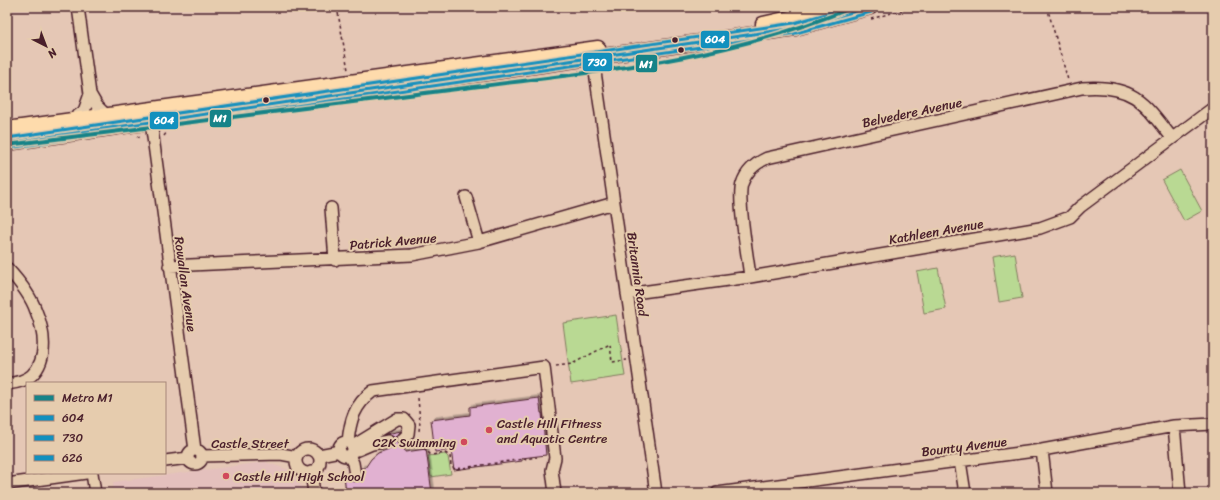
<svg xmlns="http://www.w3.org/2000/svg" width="1220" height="500" viewBox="0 0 1220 500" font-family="Sriracha,sans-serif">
<defs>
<filter id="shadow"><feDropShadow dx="2.5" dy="-2.5" stdDeviation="0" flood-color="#0004"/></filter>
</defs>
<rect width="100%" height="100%" fill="#e5c7b5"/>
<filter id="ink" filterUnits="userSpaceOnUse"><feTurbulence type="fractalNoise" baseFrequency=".025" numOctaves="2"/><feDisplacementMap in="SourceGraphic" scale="8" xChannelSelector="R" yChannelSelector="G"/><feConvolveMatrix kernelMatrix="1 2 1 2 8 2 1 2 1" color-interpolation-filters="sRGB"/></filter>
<g filter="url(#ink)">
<path fill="#e4c0bd" d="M265 462 292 471 305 493H114L113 482Z"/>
<path fill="#b9d993" stroke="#827c5f" d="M1180 170 1202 211 1184 221 1162 180Z
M1015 253 1022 298 999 302 992 257Z
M938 268 946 309 924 313 917 272Z
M616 315 625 376 571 384 563 323Z
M445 454 448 457 451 474 431 477 428 456Z"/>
<path fill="#e1b1d1" stroke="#4a1f2b" filter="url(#shadow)" d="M539 398 541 413H542L546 455 522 458V461L454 470 451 450 435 452 431 420 470 415V407Z
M401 431 396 437V440L398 444 404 446 405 452 426 449 432 493H346L344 476H348L353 482 359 481 362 477 361 468H365L371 459 378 453 389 449 394 444V437L386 434Z"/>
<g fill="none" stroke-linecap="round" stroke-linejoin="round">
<defs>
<path id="minor" d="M78 7 90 94 97 106 106 115
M593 58 656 493
M72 120 84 111 90 94
M151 122 195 450
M466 197 479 242
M331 208 335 260
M169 266 412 255 479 242 614 203
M7 268C18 280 31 296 36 311 44 330 49 358 32 375 26 381 15 383 7 384
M750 277C748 258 737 199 742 184 746 171 756 163 767 158L1082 88C1132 84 1144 101 1172 138
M627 294 750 277 1040 228 1070 217 1080 207 1213 108
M1174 426 1180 493
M348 442C350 421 354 405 373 391L544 367 555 458 552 470 555 493
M339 449a7 7 0 1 1 14 0a7 7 0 1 1-14 0Z
M353 446 397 419H404L409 425 408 434 403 439
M296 461a12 12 0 1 1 24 0a12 12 0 1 1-24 0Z
M188 457a7 7 0 1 1 14 0a7 7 0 1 1-14 0Z
M358 450 372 444 388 441
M1042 450 1047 493
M319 455 340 451
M202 456 281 454 297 457
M349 456 353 463 355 475
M165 461 188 458
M960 461 965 493
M311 472 314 493
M92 473 95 493
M7 484 86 473
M717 493 1042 450 1174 426 1213 424"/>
<path id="major" d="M763 24 794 17 827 7
M7 129 598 48
M7 143 795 28 870 7"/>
</defs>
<use href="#minor" stroke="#4a1f2b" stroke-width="14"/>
<use href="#major" stroke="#4a1f2b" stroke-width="17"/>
<path stroke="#4a1f2b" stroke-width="1.5" stroke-dasharray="3 3" stroke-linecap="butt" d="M337 7 348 70
M1047 7 1068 80
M871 19 912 7
M578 71 584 73
M137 136 142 139
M164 136 167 132
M556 366 572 364 610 344 612 362 627 360
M418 398 420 422 419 431
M415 440 431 455 445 453 450 456 451 466 455 469 537 457"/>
<use href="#minor" stroke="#e6ccae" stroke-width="11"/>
<use href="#major" stroke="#fedbac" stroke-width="14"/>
<defs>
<path id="bus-1" d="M7 143 795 28 870 7"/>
<path id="bus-2" d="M8 148 796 33 871 12"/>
<path id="bus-3" d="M7 138 794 23 851 7"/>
</defs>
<use href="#bus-1" stroke="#e6ccae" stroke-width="6"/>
<use href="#bus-2" stroke="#e6ccae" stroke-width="6"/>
<use href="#bus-3" stroke="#e6ccae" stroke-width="6"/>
<use href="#bus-1" stroke="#1290be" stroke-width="3"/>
<use href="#bus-2" stroke="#1290be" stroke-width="3"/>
<use href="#bus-3" stroke="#1290be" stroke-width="3"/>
<defs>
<path id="metro-1" d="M7 145C157 126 307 107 457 89 591 72 727 61 853 7"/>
</defs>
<use href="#metro-1" stroke="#e6ccae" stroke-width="7"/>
<use href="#metro-1" stroke="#168388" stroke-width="4"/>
</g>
</g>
<g fill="#4a1f2b" stroke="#e6ccae" stroke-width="1.5">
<circle cx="675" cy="40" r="3.5"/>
<circle cx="681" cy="50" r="3.5"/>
<circle cx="266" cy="100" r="3.5"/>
</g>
<g fill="#d1495b" stroke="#e6ccae" stroke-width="1.5">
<circle cx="489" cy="430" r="4"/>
<circle cx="464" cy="442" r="4"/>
<circle cx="226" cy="476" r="4"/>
</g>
<g text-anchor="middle" stroke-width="4" stroke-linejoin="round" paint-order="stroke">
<g font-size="13" fill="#4a1f2b" stroke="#e6ccae">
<text transform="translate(912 112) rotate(-12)" y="5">Belvedere Avenue</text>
<text transform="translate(936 231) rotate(-10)" y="5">Kathleen Avenue</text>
<text transform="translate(393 241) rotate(-5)" y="5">Patrick Avenue</text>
<text transform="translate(638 274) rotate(82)" y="5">Britannia Road</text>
<text transform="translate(186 284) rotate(82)" y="5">Rowallan Avenue</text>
<text x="250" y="448">Castle Street</text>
<text transform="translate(964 446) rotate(-7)" y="5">Bounty Avenue</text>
</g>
<g font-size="13" fill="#4a1f2b" stroke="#e6ccae" text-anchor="start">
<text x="497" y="428">Castle Hill Fitness<tspan x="497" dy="15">and Aquatic Centre</tspan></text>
<text x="456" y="447" text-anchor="end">C2K Swimming</text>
<text x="234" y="481">Castle Hill High School</text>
</g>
</g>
<g stroke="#e6ccae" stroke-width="1.5">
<rect x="700" y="30" width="30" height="19" rx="4" fill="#1290be"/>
<rect x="582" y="52" width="31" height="20" rx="4" fill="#1290be"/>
<rect x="635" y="54" width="23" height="19" rx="4" fill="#168388"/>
<rect x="209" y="109" width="23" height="19" rx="4" fill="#168388"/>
<rect x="149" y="111" width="30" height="19" rx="4" fill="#1290be"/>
</g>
<g font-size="11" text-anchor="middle" font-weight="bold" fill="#fff">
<text x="715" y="43">604</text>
<text x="597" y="66">730</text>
<text x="646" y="68">M1</text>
<text x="220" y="122">M1</text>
<text x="164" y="124">604</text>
</g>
<rect width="1220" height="500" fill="none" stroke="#e6ccae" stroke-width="24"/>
<rect x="12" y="12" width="1196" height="476" fill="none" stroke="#4a1f2b" stroke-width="1.5" filter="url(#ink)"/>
<rect x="26" y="382" width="140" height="92" fill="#e6ccae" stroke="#a8877a"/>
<rect x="34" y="395" width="20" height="6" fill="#168388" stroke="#a8877a"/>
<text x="62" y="402" font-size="12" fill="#4a1f2b">Metro M1</text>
<rect x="34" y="415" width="20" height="6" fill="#1290be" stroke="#a8877a"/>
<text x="62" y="422" font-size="12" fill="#4a1f2b">604</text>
<rect x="34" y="435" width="20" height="6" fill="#1290be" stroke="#a8877a"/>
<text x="62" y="442" font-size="12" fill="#4a1f2b">730</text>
<rect x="34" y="455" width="20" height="6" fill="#1290be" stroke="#a8877a"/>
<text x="62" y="462" font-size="12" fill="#4a1f2b">626</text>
<g transform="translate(46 46) rotate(138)" stroke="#e6ccae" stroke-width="3" paint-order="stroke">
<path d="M0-3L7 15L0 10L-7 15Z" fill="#4a1f2b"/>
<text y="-6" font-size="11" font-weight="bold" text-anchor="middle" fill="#4a1f2b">N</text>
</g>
</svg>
